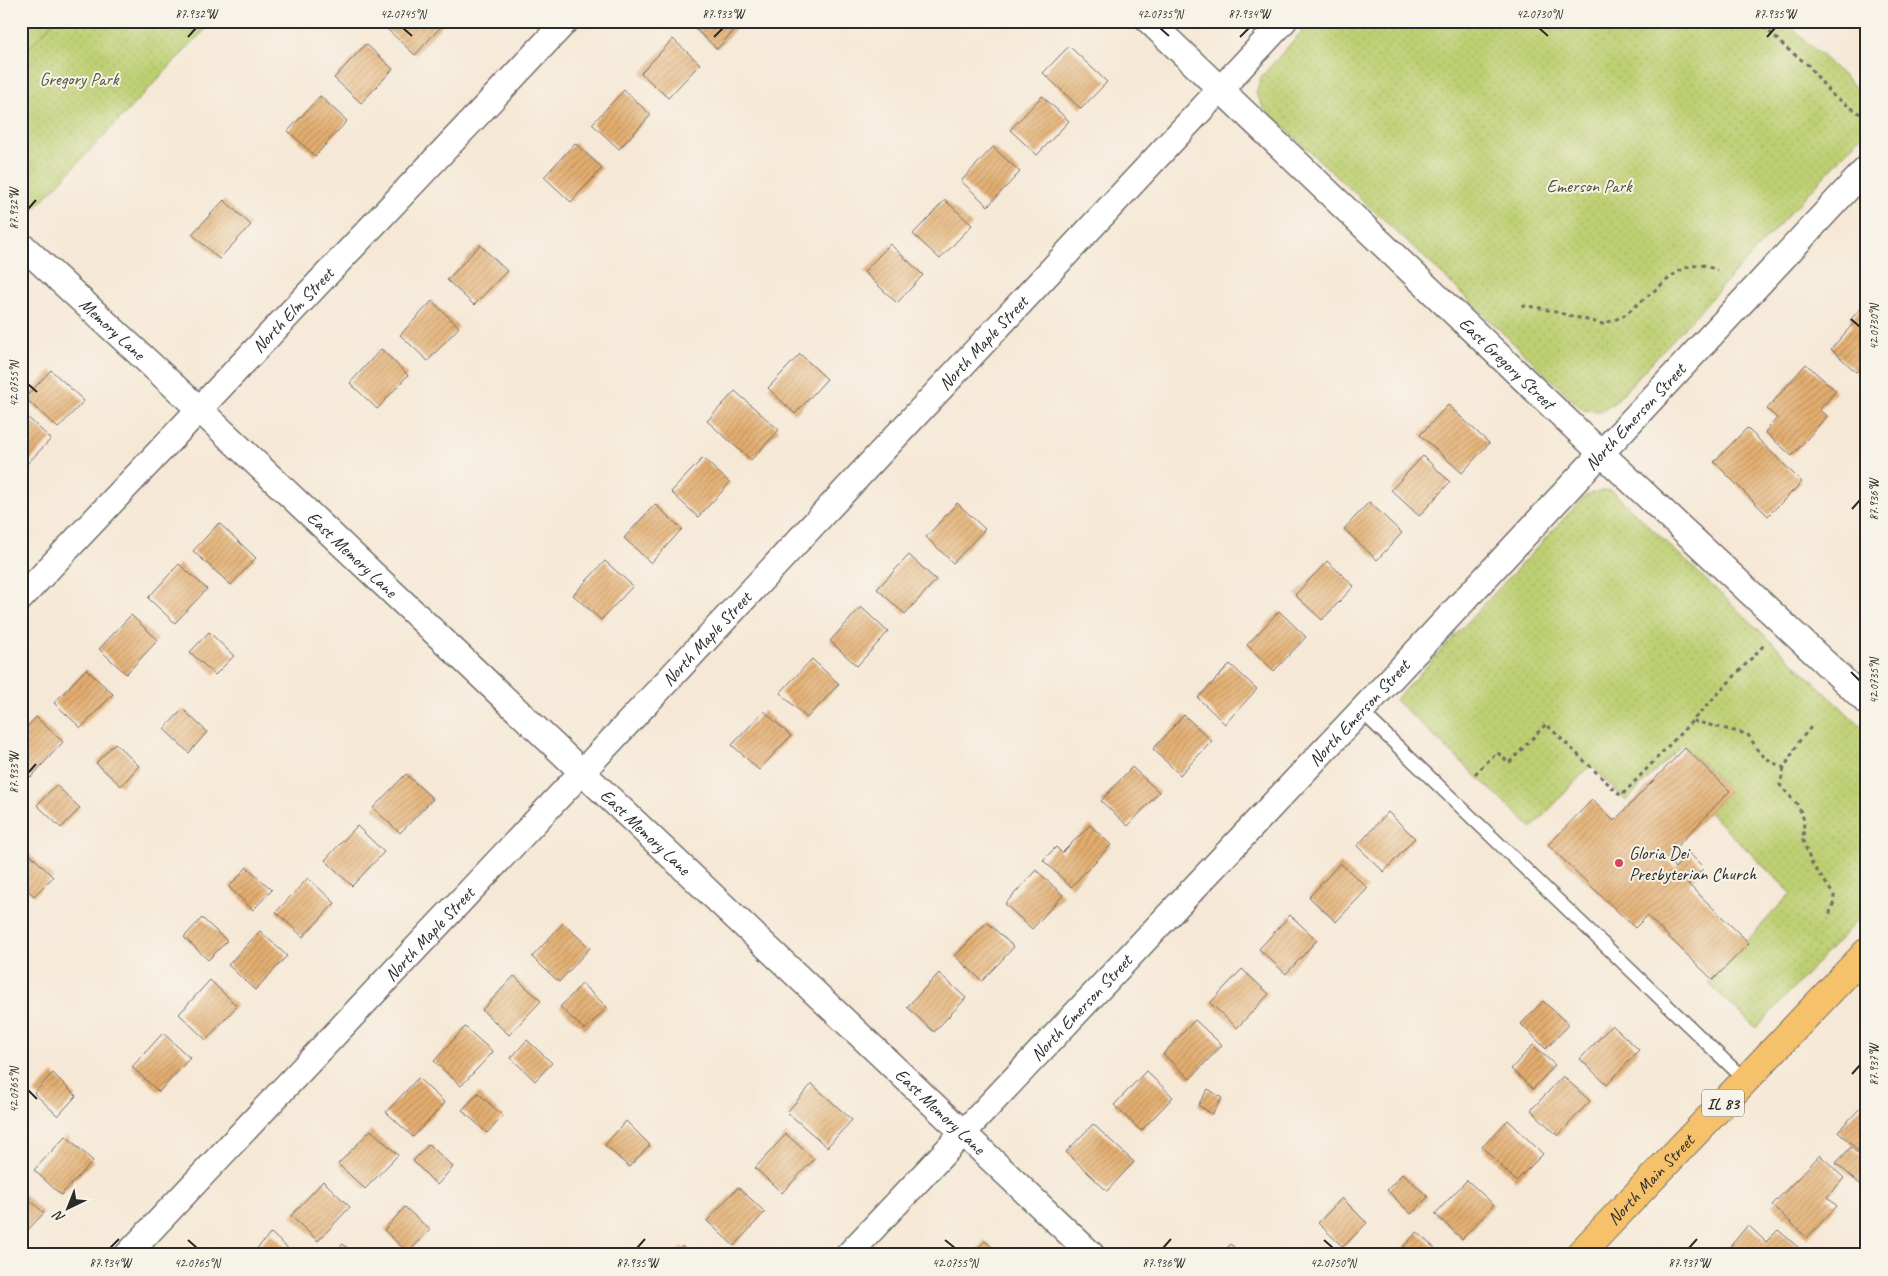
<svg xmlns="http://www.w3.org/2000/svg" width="1888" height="1276" viewBox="0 0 1888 1276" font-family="Caveat,sans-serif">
<defs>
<pattern id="grass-dots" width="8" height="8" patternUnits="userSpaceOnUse" patternTransform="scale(1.25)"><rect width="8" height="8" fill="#bdcf72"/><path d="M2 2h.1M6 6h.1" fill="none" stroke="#a3b263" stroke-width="1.8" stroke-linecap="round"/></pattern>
<pattern id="building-hatch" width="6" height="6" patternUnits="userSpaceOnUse" patternTransform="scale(1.25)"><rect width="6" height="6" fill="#e4ae70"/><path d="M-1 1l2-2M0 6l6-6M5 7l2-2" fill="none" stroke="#b98e5c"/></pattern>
</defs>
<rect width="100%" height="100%" fill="#f7f3e8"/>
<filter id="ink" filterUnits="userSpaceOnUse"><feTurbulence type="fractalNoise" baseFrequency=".02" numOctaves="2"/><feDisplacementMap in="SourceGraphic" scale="10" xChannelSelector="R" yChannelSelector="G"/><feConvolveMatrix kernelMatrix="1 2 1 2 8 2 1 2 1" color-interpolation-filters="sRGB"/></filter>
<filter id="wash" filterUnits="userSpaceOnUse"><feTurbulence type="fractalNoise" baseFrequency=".0096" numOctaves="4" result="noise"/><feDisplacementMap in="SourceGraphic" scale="20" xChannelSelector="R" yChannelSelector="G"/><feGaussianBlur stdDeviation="1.12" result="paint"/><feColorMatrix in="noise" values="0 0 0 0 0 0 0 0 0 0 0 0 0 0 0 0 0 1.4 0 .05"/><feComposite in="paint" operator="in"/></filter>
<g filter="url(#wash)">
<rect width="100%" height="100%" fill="#f6e8d6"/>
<path fill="url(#grass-dots)" stroke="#747d4e" d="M21 21H213L21 223Z
M1311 21H1785L1867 98V130L1614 403 1600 411 1583 410 1427 260 1264 109 1256 93 1261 77Z
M1608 490 1613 492 1867 732V910L1756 1028 1708 983 1791 893 1703 807 1724 784 1682 745 1626 801 1591 765 1532 828 1395 700 1584 497 1592 493Z"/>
<path fill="#bdcf72" stroke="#747d4e" d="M21 21H54L21 57Z"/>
<g id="blocks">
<path fill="url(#building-hatch)" d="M396 21H446L415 55 388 30Z
M693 21H743L717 49 690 24Z
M673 39 700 64 668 98 641 73Z
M366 44 393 69 361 103 334 78Z
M1069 46 1107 82 1081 109 1043 73Z
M624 90 651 115 619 149 592 124Z
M320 96 347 121 315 156 288 131Z
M1042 96 1069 121 1037 155 1010 130Z
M575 143 602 168 571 202 544 177Z
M993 147 1020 172 988 206 961 181Z
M224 200 251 225 219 259 192 234Z
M945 200 972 225 940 259 913 234Z
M890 244 923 275 897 303 864 272Z
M480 245 507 271 474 305 447 280Z
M432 301 459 327 428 361 400 335Z
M1867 302V361L1856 372 1831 349 1853 324 1850 320Z
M381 349 408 375 377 409 350 383Z
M800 354 827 379 795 414 768 388Z
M1806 364 1836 391 1819 410 1827 416 1792 456 1765 432 1777 418 1767 409Z
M51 370 84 401 58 428 25 398Z
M735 391 779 430 751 460 707 421Z
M1448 405 1489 443 1462 473 1420 435Z
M23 413 51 439 21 470V416Z
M1747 428 1802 482 1768 516 1714 462Z
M1423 456 1450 482 1419 516 1391 490Z
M703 458 730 483 698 517 671 492Z
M1369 502 1402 533 1377 560 1344 529Z
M957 503 985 529 953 563 926 537Z
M655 504 682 529 651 563 624 538Z
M219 523 256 558 231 585 193 551Z
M909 555 936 580 905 614 877 589Z
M605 561 633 586 601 620 573 595Z
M1327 561 1354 586 1322 620 1295 595Z
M179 564 207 589 175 623 148 598Z
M861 607 888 632 857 666 830 641Z
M1279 611 1306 637 1274 671 1247 645Z
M131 615 158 640 126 674 99 649Z
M209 632 234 656 215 675 190 652Z
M812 659 839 684 807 718 780 693Z
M1230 664 1257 689 1225 724 1198 698Z
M86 669 113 694 81 728 54 703Z
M183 709 207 732 189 753 164 729Z
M764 711 791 736 759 770 732 745Z
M1184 715 1212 741 1180 775 1153 749Z
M36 717 63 742 31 777 21 768V733Z
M115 743 139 766 121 786 96 763Z
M1685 748 1730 791 1666 858 1675 868 1689 853 1704 868 1688 884 1749 943 1713 980 1647 916 1635 928 1548 845 1592 800 1614 821Z
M1132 767 1159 792 1128 826 1101 801Z
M406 774 433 799 400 833 373 808Z
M56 785 80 808 61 828 37 805Z
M1388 812 1415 838 1384 872 1357 846Z
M1090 825 1111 845 1071 887 1043 860 1056 847 1062 853Z
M357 826 384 852 352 886 325 860Z
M29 853 53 877 34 896 21 884V861Z
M1340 863 1368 888 1336 922 1309 897Z
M247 867 272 890 253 910 229 887Z
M1036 870 1063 895 1032 929 1005 904Z
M308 878 335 903 303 937 276 912Z
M1290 915 1317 940 1286 974 1259 949Z
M202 918 227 941 208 960 184 937Z
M987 922 1014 947 982 981 955 956Z
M563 923 590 948 559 982 532 957Z
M260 931 287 956 255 990 228 965Z
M1242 969 1269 994 1237 1028 1210 1003Z
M939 973 966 998 934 1032 907 1007Z
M514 976 541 1001 509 1035 482 1010Z
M210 980 237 1006 206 1040 179 1014Z
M582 984 607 1007 585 1030 560 1007Z
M1543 1001 1569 1025 1546 1049 1521 1024Z
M1195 1020 1222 1045 1190 1079 1163 1054Z
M1612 1025 1639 1050 1607 1085 1580 1059Z
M465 1027 493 1052 461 1086 434 1061Z
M163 1033 190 1058 159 1092 132 1067Z
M527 1040 552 1063 535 1081 511 1058Z
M1533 1045 1555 1065 1533 1089 1511 1069Z
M1146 1071 1173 1097 1141 1131 1114 1105Z
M53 1073 76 1096 58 1116 34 1093Z
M1563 1076 1590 1101 1558 1136 1531 1110Z
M418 1078 445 1103 413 1137 386 1112Z
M812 1084 852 1120 827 1147 787 1112Z
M1208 1089 1222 1098 1212 1114 1198 1105Z
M478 1093 503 1116 487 1133 462 1110Z
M1867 1101V1145L1860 1152 1838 1131Z
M1508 1120 1543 1154 1516 1181 1482 1147Z
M626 1121 650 1145 629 1167 605 1145Z
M1093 1124 1134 1162 1107 1191 1066 1152Z
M371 1130 398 1155 365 1189 338 1164Z
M786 1134 814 1159 782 1193 755 1168Z
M66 1136 93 1161 61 1195 34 1170Z
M429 1144 453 1167 437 1185 413 1161Z
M1851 1147 1867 1161V1179L1861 1185 1836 1163Z
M1820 1155 1844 1178 1827 1197 1837 1206 1807 1238 1772 1205Z
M1403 1173 1428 1197 1411 1214 1387 1190Z
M1467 1180 1494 1205 1462 1239 1435 1214Z
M323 1181 350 1207 318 1241 291 1216Z
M738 1187 765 1212 734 1246 707 1221Z
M21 1192 44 1213 21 1237Z
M1342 1198 1367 1223 1343 1247 1318 1223Z
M405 1207 430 1230 408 1253 384 1230Z
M1748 1225 1766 1242 1778 1230 1800 1249 1795 1255H1723Z
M1417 1232 1442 1255H1396Z
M271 1233 295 1255H251Z
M985 1241 1001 1255H972Z
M343 1244 355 1255H333Z
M1231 1244 1242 1255H1220Z
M682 1246 692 1255H674Z"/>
</g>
</g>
<g filter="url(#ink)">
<use href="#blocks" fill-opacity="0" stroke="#726d67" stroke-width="1"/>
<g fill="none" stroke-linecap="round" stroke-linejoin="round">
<defs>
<path id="lane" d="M1361 711 1745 1080"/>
<g id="street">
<path id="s1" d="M1149 21 1601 453 1867 702"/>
<path id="s2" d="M25 248 200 410 1092 1255"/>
<path id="s3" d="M21 598 566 21"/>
<path id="s4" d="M127 1255 582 772 1284 21"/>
<path id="s5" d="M848 1255 1361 711 1867 168"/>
</g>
<g id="primary">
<path id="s6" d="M1579 1255 1867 952"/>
</g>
</defs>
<use href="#lane" stroke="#726d67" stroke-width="15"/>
<use href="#street" stroke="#726d67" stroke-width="28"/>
<use href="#primary" stroke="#726d67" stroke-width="30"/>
<path stroke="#726d67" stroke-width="3" stroke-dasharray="4 4" stroke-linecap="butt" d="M1758 21 1785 47 1808 65 1831 94 1862 115
M1522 306 1536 307 1603 324 1622 317 1677 272 1690 266 1703 265 1717 270
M1693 721 1747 734C1752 739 1753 743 1756 748 1763 758 1774 763 1784 768L1800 740 1812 726
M1784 768 1780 785 1798 805 1804 820 1803 841 1812 864 1834 895V902L1828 918
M1475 774 1497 752 1509 763 1546 724 1621 796 1765 644"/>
<use href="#lane" stroke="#fff" stroke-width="12"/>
<use href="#street" stroke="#fff" stroke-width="25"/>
<use href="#primary" stroke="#f5c16b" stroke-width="28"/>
</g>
</g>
<path fill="none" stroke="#2b2b2b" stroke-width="2" d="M403 28 412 36M1160 28 1169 36M1539 28 1548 36M188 37 196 28M714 37 723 28M1240 37 1249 28M1767 37 1775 28M28 209 36 200M1851 319 1860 327M28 384 37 392M1852 509 1860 500M1851 672 1860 681M28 773 36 764M1852 1074 1860 1065M28 1090 37 1099M188 1240 197 1248M945 1240 955 1248M1324 1240 1333 1248M110 1248 119 1239M637 1248 645 1239M1163 1248 1171 1239M1689 1248 1697 1239"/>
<circle fill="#d1495b" stroke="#f7f3e8" stroke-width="2" cx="1619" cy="863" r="5"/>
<g text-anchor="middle" stroke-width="4" stroke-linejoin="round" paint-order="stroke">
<rect fill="#f7f3e8" stroke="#686764" stroke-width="1" x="1702" y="1089.5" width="42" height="27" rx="4"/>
<g font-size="16" font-weight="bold" fill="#2b2b2b">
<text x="1723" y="1109">IL 83</text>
</g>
<g font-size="18" fill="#50543d" stroke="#f7f3e8">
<text x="79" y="85">Gregory Park</text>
<text x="1589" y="192">Emerson Park</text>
</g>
<g font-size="18" fill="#2b2b2b" stroke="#f7f3e8">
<text dy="6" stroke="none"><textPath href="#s3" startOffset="396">North Elm Street</textPath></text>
<text dy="6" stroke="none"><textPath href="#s2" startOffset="119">Memory Lane</textPath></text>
<text dy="6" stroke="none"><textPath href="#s4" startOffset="1251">North Maple Street</textPath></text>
<text dy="6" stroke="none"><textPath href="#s1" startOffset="495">East Gregory Street</textPath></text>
<text dy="6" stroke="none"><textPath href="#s5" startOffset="1150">North Emerson Street</textPath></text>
<text dy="6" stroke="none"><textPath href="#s2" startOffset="448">East Memory Lane</textPath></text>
<text dy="6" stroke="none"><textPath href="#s4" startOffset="846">North Maple Street</textPath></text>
<text dy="6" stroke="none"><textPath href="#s5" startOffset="745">North Emerson Street</textPath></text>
<text dy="6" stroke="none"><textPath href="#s2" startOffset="852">East Memory Lane</textPath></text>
<text dy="6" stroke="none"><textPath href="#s4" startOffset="441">North Maple Street</textPath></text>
<text dy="6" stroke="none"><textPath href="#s5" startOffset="340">North Emerson Street</textPath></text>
<text dy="6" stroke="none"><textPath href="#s2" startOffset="1258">East Memory Lane</textPath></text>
<text dy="6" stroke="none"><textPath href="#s6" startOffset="104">North Main Street</textPath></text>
</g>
<g font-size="18" fill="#2b2b2b" stroke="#f7f3e8" text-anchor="start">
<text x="1629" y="859">Gloria Dei<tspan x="1629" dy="21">Presbyterian Church</tspan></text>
</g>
</g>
<rect width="1888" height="1276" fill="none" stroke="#f7f3e8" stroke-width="55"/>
<g transform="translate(68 1208) rotate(223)" stroke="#f7f3e8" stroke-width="4" paint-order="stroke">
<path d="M0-4L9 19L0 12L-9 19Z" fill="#2b2b2b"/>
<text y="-8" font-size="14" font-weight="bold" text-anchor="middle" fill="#2b2b2b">N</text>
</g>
<rect x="28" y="28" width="1832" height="1220" fill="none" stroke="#2b2b2b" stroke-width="2"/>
<g font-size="12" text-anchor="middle" fill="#2b2b2b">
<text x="196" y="18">87.932°W</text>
<text x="403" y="18">42.0745°N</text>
<text x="723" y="18">87.933°W</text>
<text x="1160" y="18">42.0735°N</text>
<text x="1249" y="18">87.934°W</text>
<text x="1539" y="18">42.0730°N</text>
<text x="1775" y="18">87.935°W</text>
<text transform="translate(14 209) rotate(-90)" y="4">87.932°W</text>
<text transform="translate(1874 327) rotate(-90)" y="4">42.0730°N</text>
<text transform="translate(14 384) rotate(-90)" y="4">42.0755°N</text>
<text transform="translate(1874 500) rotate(-90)" y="4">87.936°W</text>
<text transform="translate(1874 681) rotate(-90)" y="4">42.0735°N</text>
<text transform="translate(14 773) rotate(-90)" y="4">87.933°W</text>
<text transform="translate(1874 1065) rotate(-90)" y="4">87.937°W</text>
<text transform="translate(14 1090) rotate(-90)" y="4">42.0765°N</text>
<text x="110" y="1267">87.934°W</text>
<text x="197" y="1267">42.0765°N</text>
<text x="637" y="1267">87.935°W</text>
<text x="955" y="1267">42.0755°N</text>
<text x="1163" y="1267">87.936°W</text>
<text x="1333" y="1267">42.0750°N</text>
<text x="1689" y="1267">87.937°W</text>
</g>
</svg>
